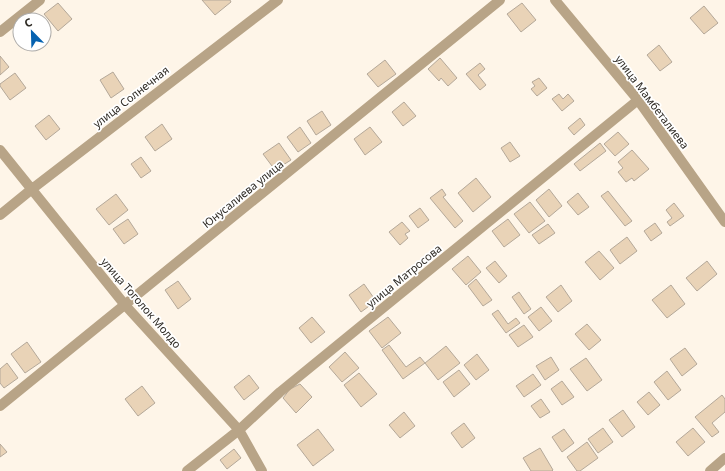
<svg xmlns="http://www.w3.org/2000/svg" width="725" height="471" viewBox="0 0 725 471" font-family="'Noto Sans',sans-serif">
<rect width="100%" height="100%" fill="#fef5e8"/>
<path fill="#e9d3b7" stroke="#b4a899" d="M202 0H230L231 2 215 15Z
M58 3 72 19 58 31 44 14Z
M522 3 536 20 521 32 507 14Z
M704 6 718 23 704 34 690 18Z
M659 45 672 62 660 71 647 55Z
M0 56 9 67 0 75Z
M440 58 457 78 448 86 441 78 439 81 428 69Z
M385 60 396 74 378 87 367 74Z
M480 63 485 69 478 75 486 85 480 90 466 74Z
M113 72 124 89 111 98 100 80Z
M15 73 26 88 10 100 0 86V84Z
M539 78 547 88 537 96 531 89 535 86 532 82Z
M559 94 563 99 568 94 574 101 562 111 552 99Z
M404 102 416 116 403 126 392 112Z
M322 111 331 125 316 135 307 121Z
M49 115 60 129 46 140 35 126Z
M580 118 585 125 574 135 568 128Z
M162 124 172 139 155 151 145 137Z
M300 127 311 143 298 152 287 137Z
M370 127 382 142 365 155 354 139Z
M618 132 629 144 615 156 604 144Z
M510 142 520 156 510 162 501 148Z
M279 143 291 160 275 170 263 154Z
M600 143 606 151 580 171 574 164Z
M632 150 649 169 634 181 632 178 626 182 618 172 623 168 618 162Z
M141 157 151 171 141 178 131 164Z
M476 178 491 197 473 212 458 193Z
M442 189 446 195 443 197 463 221 455 228 430 198Z
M549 189 562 206 549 217 536 200Z
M608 191 632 221 625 226 601 196Z
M578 193 589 207 578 215 567 202Z
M116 194 128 210 109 225 96 209Z
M530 202 545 221 529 233 514 214Z
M674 203 684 216 670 226 667 222 672 218 666 210Z
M420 208 429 220 418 228 409 216Z
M128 219 138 234 124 244 113 229Z
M508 219 520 235 504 247 492 231Z
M402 222 410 231 405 234 408 238 400 245 389 232Z
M655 223 662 233 651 241 644 231Z
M548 224 555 233 539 244 532 235Z
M627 237 637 251 620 264 610 250Z
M599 251 614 268 600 280 585 262Z
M468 256 481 272 466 285 452 269Z
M495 261 507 276 499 283 486 268Z
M707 261 717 274 697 291 686 278Z
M476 279 492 300 483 306 468 286Z
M178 281 191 299 178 309 165 290Z
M364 284 376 301 361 312 349 295Z
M561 285 572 301 558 312 546 297Z
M671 285 685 304 667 318 652 300Z
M519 292 531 309 524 314 512 297Z
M541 307 552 321 539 331 528 317Z
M498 310 508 324 516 318 520 323 506 333 492 314Z
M312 317 325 332 311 343 299 328Z
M388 317 401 333 382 348 369 331Z
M587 324 601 340 589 350 575 334Z
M524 325 533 337 518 347 509 335Z
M27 342 41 362 25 373 11 354Z
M389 345 406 367 420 357 425 363 403 379 382 350Z
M446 346 460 363 438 380 425 363Z
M685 348 697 364 682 376 670 359Z
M345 352 359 368 342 382 329 367Z
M477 354 489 370 476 380 464 365Z
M551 357 559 370 545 380 536 366Z
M586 358 602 380 587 391 570 369Z
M7 363 18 378 4 388 0 383V369Z
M459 370 470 384 454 397 443 382Z
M667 371 681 390 668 400 654 382Z
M359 373 377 394 361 407 344 385Z
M533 374 541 385 524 397 516 386Z
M249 375 259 388 244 400 234 387Z
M562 381 574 397 562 405 551 389Z
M300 384 312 397 296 413 283 398 290 389Z
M142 386 155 403 138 416 125 399Z
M649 392 660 405 648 415 637 402Z
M722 395 725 399V412L712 423 719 432 712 437 695 417Z
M541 399 550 412 540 418 531 406Z
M623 410 635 427 622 437 609 420Z
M404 412 415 426 400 438 389 425Z
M464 423 475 438 462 448 451 433Z
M603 428 613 442 598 453 588 439Z
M693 428 705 442 688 456 676 442Z
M318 429 334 450 313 466 297 445Z
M564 429 574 443 562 452 552 437Z
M587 442 598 458 580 471H577L567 457Z
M0 444 7 452 0 457Z
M540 448 553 470 552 471H531L523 458Z
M234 449 241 458 227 469 220 460Z"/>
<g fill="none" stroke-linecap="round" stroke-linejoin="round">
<path stroke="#b8a487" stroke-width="10" d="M555 0 638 100 725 222
M0 32 40 0
M0 150 125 305 239 430 262 471
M0 215 32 189 278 0
M0 406 500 0
M187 471 239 430 280 392 638 100
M710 471 725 458"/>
</g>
<g text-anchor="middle" stroke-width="3.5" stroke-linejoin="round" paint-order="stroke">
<g font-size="11" fill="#2f2b25" stroke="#fff">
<text transform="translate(131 97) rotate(-38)" y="4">улица Солнечная</text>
<text transform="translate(652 102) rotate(53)" y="4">улица Мамбеталиева</text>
<text transform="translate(243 194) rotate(-39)" y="4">Юнусалиева улица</text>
<text transform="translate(404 276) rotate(-39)" y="4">улица Матросова</text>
<text transform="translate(141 303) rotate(49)" y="4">улица Тоголок Молдо</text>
</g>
</g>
<g transform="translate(32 32) rotate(337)"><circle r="19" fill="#ffffff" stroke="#acaaa8"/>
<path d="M0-3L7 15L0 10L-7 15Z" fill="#0662b0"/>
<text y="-6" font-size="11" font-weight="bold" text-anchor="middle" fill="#2f2b25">С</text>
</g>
</svg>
